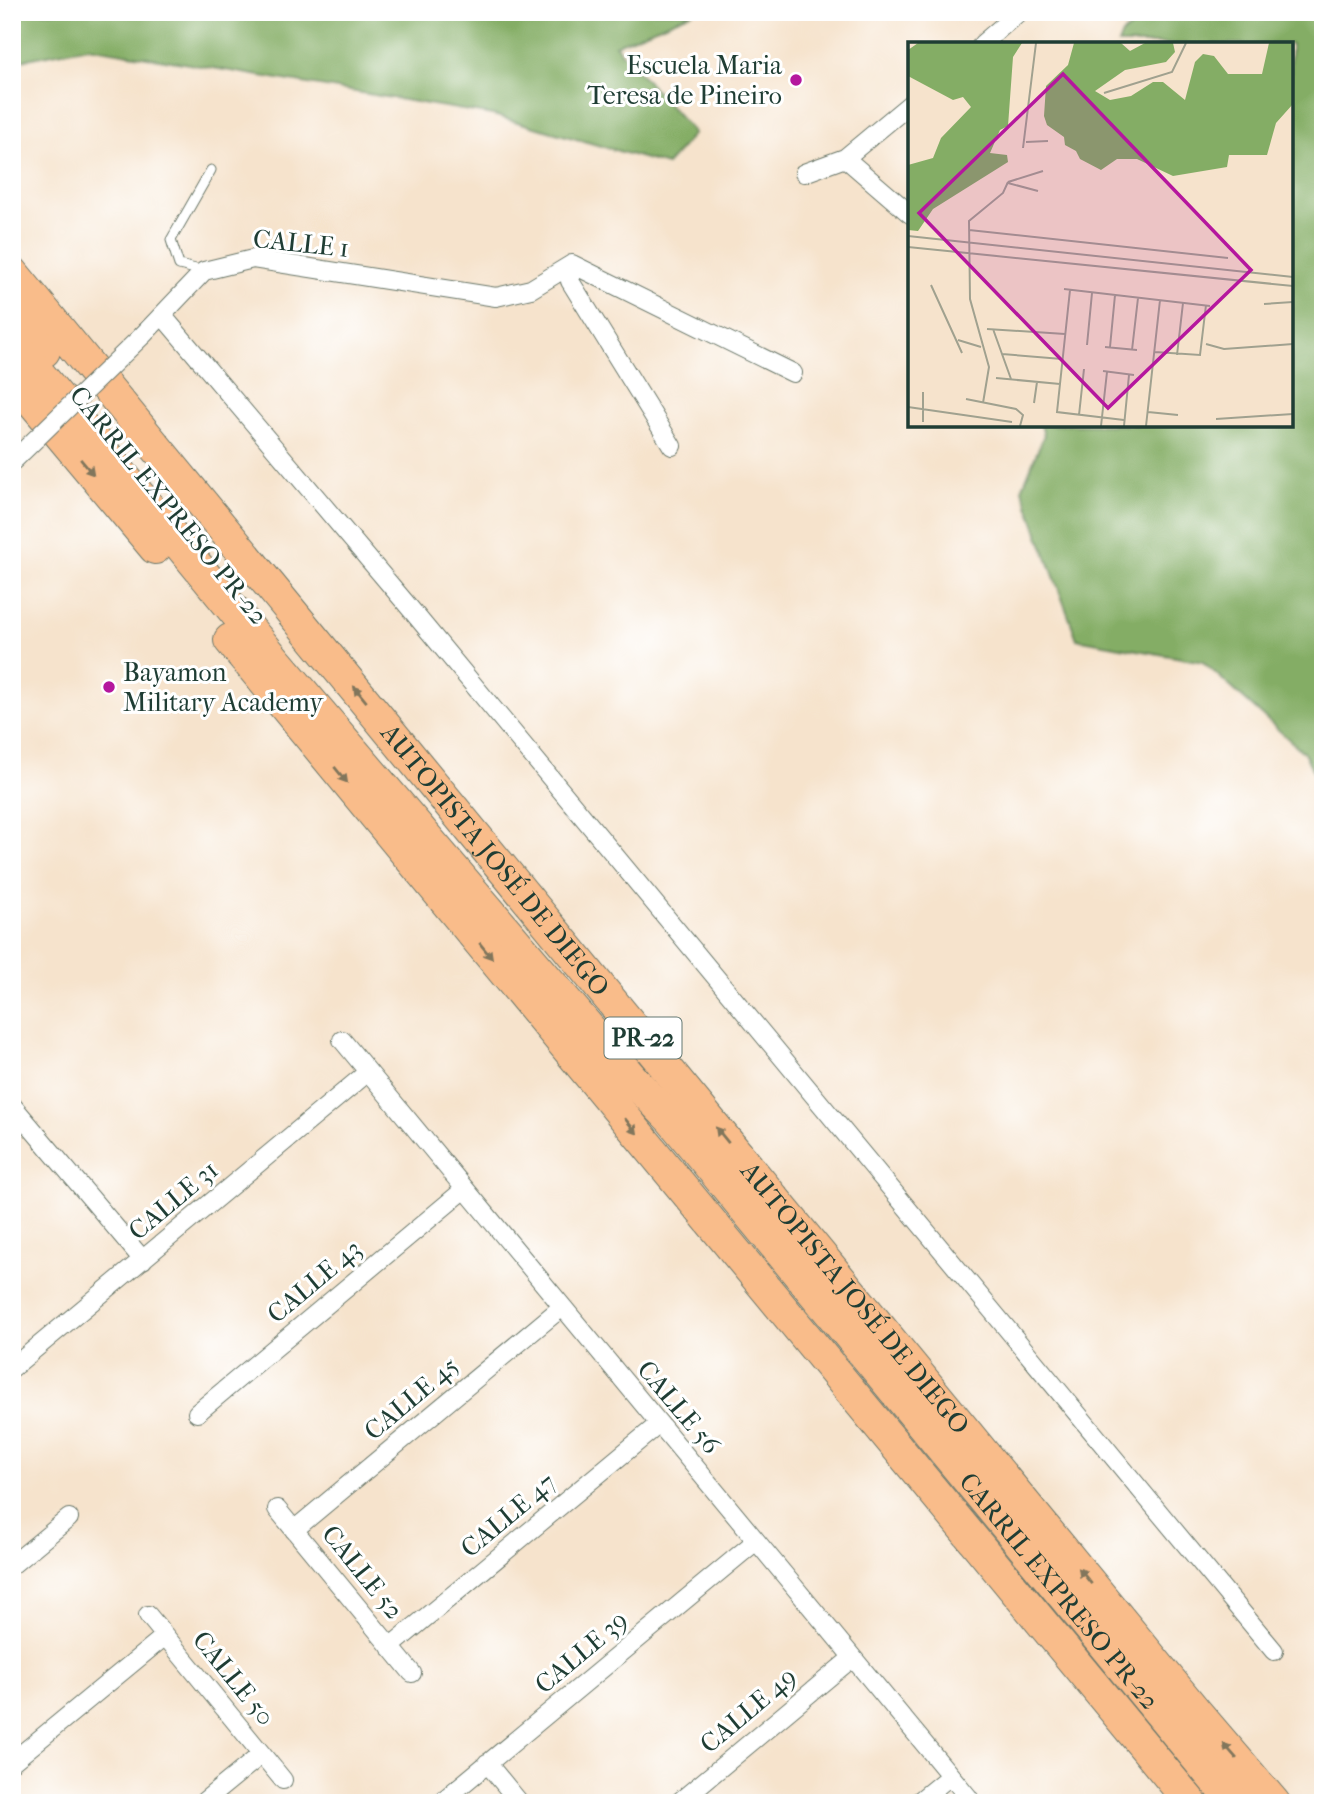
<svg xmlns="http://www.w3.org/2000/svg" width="1335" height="1815" viewBox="0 0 1335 1815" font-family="'IM FELL French Canon',serif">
<rect width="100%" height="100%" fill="#fff"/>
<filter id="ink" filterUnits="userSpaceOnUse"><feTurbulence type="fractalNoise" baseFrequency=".0143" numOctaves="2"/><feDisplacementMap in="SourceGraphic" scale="14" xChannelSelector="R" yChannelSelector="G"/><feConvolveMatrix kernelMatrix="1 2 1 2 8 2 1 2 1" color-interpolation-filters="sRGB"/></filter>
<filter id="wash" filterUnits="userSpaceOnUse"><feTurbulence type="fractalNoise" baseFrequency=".00686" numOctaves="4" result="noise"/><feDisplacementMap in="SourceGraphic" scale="28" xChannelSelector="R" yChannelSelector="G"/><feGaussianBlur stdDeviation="1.57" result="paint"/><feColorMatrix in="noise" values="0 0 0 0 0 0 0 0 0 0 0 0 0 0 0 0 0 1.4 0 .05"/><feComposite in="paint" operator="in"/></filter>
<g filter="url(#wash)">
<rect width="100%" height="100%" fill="#f6e3cc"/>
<path fill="#84ad65" stroke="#52754c" stroke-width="2" d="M12 12H694L615 45 694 133 667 165 493 115 88 47 12 62Z
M1155 12H1323V790L1304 753 1203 662 1077 639 1022 489 1044 435 1041 425H1291V44H1118L1122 34Z"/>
</g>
<g filter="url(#ink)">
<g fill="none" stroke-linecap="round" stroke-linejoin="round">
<defs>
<path id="lane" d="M204 271 179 265 171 240 211 170"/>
<path id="street" d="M982 44 1019 12
M845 158 910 214
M804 173 845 158 910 104
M572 264 793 373
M572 264 570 281 672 446
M162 315 404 601 1274 1651
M143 335 204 271 253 259 496 297 531 289 572 264
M342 1040 969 1798
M12 1105 143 1260
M12 1368 368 1072
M197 1413 465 1189
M277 1509 412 1673
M294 1530 562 1307
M12 1565 69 1518
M148 1615 283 1780
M390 1647 659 1424
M12 1762 165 1636
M487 1763 520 1803
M202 1803 262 1754
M440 1803 756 1541
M678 1803 852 1658
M917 1803 950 1776"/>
<g id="highway">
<path id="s1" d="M12 272 1196 1712 1274 1803"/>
<path d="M12 313 44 351"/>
<path id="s2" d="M12 341 259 641 635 1082 671 1119 1234 1803"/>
<path d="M12 377 155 548"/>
<path d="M230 640 1191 1803"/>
</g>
</defs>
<use href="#lane" stroke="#6a7769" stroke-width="11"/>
<use href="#street" stroke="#6a7769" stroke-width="20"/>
<use href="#highway" stroke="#6a7769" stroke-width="34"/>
<use href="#lane" stroke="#fff" stroke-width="9"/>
<use href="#street" stroke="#fff" stroke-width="18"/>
<use href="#highway" stroke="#f9bc8a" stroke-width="32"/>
<defs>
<path id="street-bridge" d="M12 462 143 335"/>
</defs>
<use href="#street-bridge" stroke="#6a7769" stroke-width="20" stroke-linecap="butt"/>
<use href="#street-bridge" stroke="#fff" stroke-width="18"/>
</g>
<defs><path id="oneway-solid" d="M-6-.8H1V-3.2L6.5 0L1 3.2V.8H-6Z" transform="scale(1.75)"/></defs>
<g fill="#81765b">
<use href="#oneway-solid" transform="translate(87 467) rotate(50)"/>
<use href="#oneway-solid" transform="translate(360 694) rotate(-129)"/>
<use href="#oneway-solid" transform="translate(341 775) rotate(51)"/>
<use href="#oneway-solid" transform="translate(486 951) rotate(51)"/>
<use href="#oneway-solid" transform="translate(631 1126) rotate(51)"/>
<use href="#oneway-solid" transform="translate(722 1135) rotate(-129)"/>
<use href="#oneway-solid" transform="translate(1085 1576) rotate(-129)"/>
<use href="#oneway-solid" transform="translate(1230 1751) rotate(-131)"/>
</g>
</g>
<g fill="#b5179e" stroke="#fff" stroke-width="2.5">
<circle cx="796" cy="80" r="7"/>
<circle cx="109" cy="687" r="7"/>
</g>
<g text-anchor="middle" stroke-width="6" stroke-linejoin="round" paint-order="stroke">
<rect fill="#fff" stroke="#627771" stroke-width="2" x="604.5" y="1017.5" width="77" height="41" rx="5"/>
<g font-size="24" font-weight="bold" fill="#1f3d34">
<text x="643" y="1046">PR-22</text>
</g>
<g font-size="26" fill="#1f3d34" stroke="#fff" text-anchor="end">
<text x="782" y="74">Escuela Maria<tspan x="782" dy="30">Teresa de Pineiro</tspan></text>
<text x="123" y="681" text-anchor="start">Bayamon<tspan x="123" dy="30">Military Academy</tspan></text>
</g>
<g font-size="26" fill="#1f3d34" stroke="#fff">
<text transform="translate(301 243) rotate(6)" y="9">CALLE 1</text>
<text transform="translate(169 505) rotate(51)" y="9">CARRIL EXPRESO PR-22</text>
<text dy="9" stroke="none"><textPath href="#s1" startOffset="761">AUTOPISTA JOSÉ DE DIEGO</textPath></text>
<text transform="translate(173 1200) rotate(-40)" y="9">CALLE 31</text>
<text transform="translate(314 1281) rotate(-40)" y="9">CALLE 43</text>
<text dy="9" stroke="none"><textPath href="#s1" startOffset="1328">AUTOPISTA JOSÉ DE DIEGO</textPath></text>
<text transform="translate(411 1398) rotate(-40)" y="9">CALLE 45</text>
<text transform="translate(679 1407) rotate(50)" y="9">CALLE 56</text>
<text transform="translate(508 1515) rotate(-40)" y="9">CALLE 47</text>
<text transform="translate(363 1572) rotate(51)" y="9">CALLE 52</text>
<text dy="9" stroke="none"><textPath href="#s2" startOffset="1631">CARRIL EXPRESO PR-22</textPath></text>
<text transform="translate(581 1652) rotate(-40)" y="9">CALLE 39</text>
<text transform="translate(234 1678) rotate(51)" y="9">CALLE 50</text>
<text transform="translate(748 1710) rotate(-40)" y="9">CALLE 49</text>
</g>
</g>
<g transform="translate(908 42)">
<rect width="385" height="385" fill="#f6e3cc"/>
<path d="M10 1H114L105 15 100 84 92 88 82 111 99 113 100 120 25 167 10 189 0 188V123L25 116 33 96 63 65 55 55 45 58 0 34V8ZM166 1H213L222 9 237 1H265L267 10 258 20 217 28 187 49 202 58 223 54 245 40H255L277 58 287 20 295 12 306 14 320 32H354L361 1H385V62L368 81 359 113H321L319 125 265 134 229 117H209L193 128 172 117 168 109 157 103 156 95 139 83 136 74 138 44 160 23Z" fill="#84ad65"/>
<path fill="none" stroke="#a0a18f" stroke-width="2" d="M196 51 264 30 278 1M118 100 140 99M115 106 128 1M100 140 135 129M100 141 130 149M61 188 320 216M0 194 385 235M0 205 385 244M23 243 54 311M156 247 302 264M162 248 149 370 216 378M356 262 385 260M79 287 157 292M85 287 103 337M50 298 73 305M298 302 316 307 385 302M179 303 184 251M197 305 229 308M202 305 207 253M224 308 230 256M247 310 292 313 298 263M94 312 154 317M269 313 275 261M195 329 226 333M88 336 152 342M58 357 108 367 115 373 112 384M75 361 81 325 62 257 61 179 95 151 100 140M126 361 129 340M0 365 104 380M240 370 270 373M171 373 176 327M308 377 385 372M15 380V350M193 384 199 330M216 384 221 333M238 384 252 258"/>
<path fill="#b5179e" fill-opacity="0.15" stroke="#b5179e" stroke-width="3.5" d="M155 32 343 228 200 366 11 171Z"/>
<rect width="385" height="385" fill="none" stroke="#1f3d34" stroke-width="3.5"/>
</g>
<rect width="1335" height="1815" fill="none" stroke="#fff" stroke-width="42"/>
</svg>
